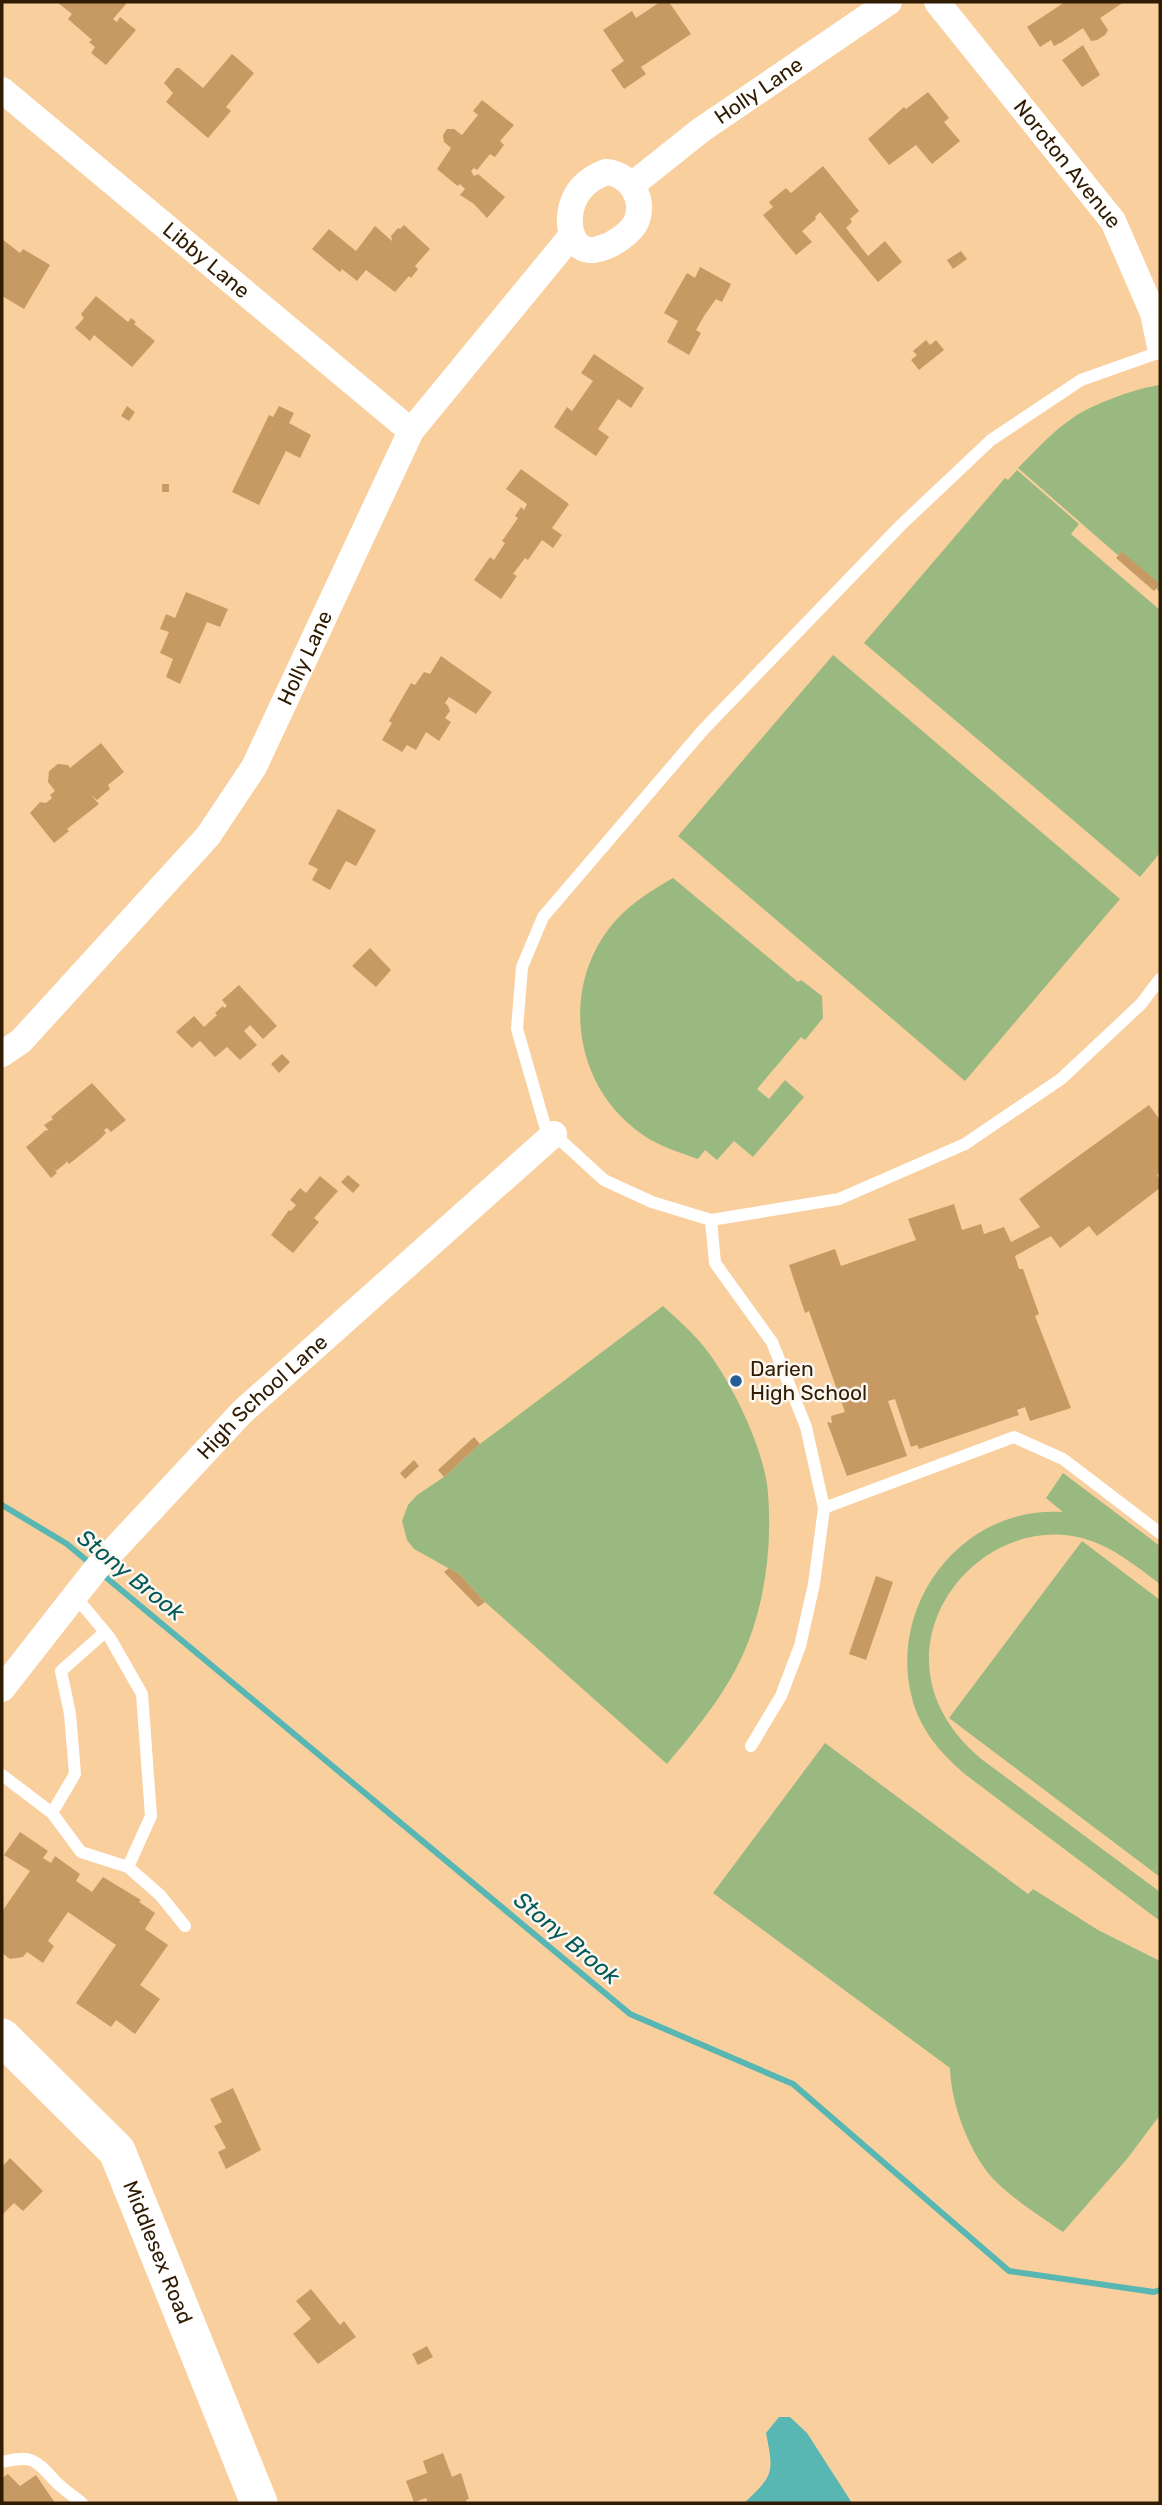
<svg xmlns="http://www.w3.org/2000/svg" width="1162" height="2505" viewBox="0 0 1162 2505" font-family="Rubik,sans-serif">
<rect width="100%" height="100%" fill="#f9cf9e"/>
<path fill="#9ab981" d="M1160 385V592L1018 468C1036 450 1053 431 1074 417 1095 403 1137 388 1160 385Z
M1017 470 1079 524 1071 534 1160 610V853L1140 877 864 643 1005 478 1008 480Z
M833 655 1120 899 965 1081 678 836Z
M673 878 798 982 801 980 822 996 823 1018 805 1040 801 1037 757 1089 769 1099 785 1080 804 1097 753 1157 734 1141 717 1160 705 1150 698 1159C675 1151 653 1144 635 1129 567 1076 561 971 624 912 639 898 656 888 673 878Z
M663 1306C678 1320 695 1334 708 1352 733 1385 765 1451 768 1493 772 1543 766 1598 747 1645 729 1690 698 1727 667 1764L485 1602 459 1574 414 1549 407 1540 402 1521 408 1505 417 1495 444 1477 480 1444Z
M1063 1473 1160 1546V1584C1136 1566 1112 1546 1082 1538 989 1515 900 1613 938 1703 948 1726 962 1742 980 1758L1160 1892V1921L966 1775C944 1756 925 1736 915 1708 882 1611 959 1505 1063 1512L1046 1498Z
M1082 1541 1160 1600V1877L949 1718Z
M825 1743 1028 1894 1033 1889 1098 1930 1160 1961V2115L1127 2159 1063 2232C1040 2216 998 2190 983 2166 965 2139 951 2101 950 2068L713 1893Z"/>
<path fill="#58b7b3" d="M779 2417H790L807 2433 852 2503H744C774 2475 774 2473 766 2433Z"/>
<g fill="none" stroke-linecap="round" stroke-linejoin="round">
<path stroke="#58b7b3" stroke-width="6" d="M2 1505 67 1544 91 1564
M102 1574 630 2014 793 2084 1009 2271 1154 2292 1160 2290"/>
</g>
<path fill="#c79a63" d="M57 2H124L126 4 113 19 117 22 120 17 136 30 106 65 91 53 95 47 89 42 92 40 68 19 72 14Z
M660 2H669L691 34 641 67 646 74 624 89 611 70 624 61 603 30 632 11 636 18Z
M1065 2H1124L1100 18 1108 30 1105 35 1097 40 1091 41 1083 28 1062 42 1054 46 1051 40 1040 47 1027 27Z
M1083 45 1100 75 1082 87 1062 60Z
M232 54 254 73 226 107 231 111 208 138 166 102 173 93 164 83 176 68H179L203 88Z
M928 92 949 118 944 122 960 141 932 164 916 145 889 165 868 139 904 107 906 109Z
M482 100 514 125 500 141 504 145 495 157 490 154 477 170 474 168 471 171 474 176 478 174 505 197 487 218 474 204 460 195 465 189 460 184 458 186 455 184 437 169 451 148 444 142 443 135 447 129H454L462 135 478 115 473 111Z
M823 166 859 211 850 219 852 222 846 228 868 256 885 241 902 262 878 282 820 212 815 217 816 219 802 231 812 242 796 255 763 215 773 207 769 202 786 188 791 193Z
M404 225 430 249 415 266 418 269 411 278 409 276 395 292 366 270 357 281 342 269 340 272 312 249 329 229 356 251 375 226 392 241 391 236 398 228 400 229Z
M2 239 20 253 23 249 50 265 24 309 2 296Z
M961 251 967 259 953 269 947 260Z
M700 267 731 284 722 302 716 299 704 316 696 330 701 333 689 355 667 342 678 321 664 313 687 273 695 278Z
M96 296 128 322 131 318 136 322 134 324 155 341 132 367 94 335 90 341 75 328 84 318 81 314Z
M926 340 930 345 936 340 944 350 919 370 911 360 917 355 913 351Z
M594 354 644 388 631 408 618 399 598 429 609 437 596 456 554 427 567 407 572 411 593 381 581 373Z
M127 406 135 412 129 421 121 416Z
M279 406 294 413 289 423 311 435 300 458 286 451 259 505 232 492 269 415 273 417Z
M521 469 569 504 552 528 562 535 553 548 542 540 528 560 525 558 513 574 517 576 501 599 474 580 490 557 494 560 505 543 502 541 518 518 515 516 521 507 524 510 527 504 506 489Z
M162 484H169V492H162Z
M1122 552 1160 584 1154 591 1116 558Z
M186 592 228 609 220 627 207 622 180 684 166 677 173 659 160 653 169 632 160 629 166 614 175 618Z
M441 656 492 692 476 714 449 697 445 703 448 706 450 711 445 718 451 722 439 741 426 732 416 750 407 745 402 752 382 740 392 723 389 721 411 683 415 685 424 672 430 674Z
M101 743 124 772 108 785 110 789 97 800 91 795 99 804 67 829 69 831 54 843 30 813 40 802 46 803 52 798 50 795 55 791 48 782 49 771 58 764 68 765 70 768Z
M338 809 376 830 356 866 346 861 330 890 312 880 318 869 308 864Z
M370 948 391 970 376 987 352 966Z
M239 985 277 1026 263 1039 250 1025 244 1031 257 1045 240 1060 227 1047 215 1057 200 1041 192 1048 176 1032 194 1016 204 1027 217 1015 215 1013 223 1006 224 1008 227 1006 222 1000Z
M282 1054 290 1062 279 1073 271 1064Z
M92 1083 126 1120 111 1132 107 1128 104 1130 106 1133 98 1141 69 1164 66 1161V1163L56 1171 51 1166 57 1173 51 1178 26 1147 46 1130 49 1131 44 1125 53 1119 51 1117Z
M1149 1105 1160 1120V1172L1157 1175 1160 1180V1188L1097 1236 1089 1226 1060 1248 1051 1236 1015 1256 1019 1269H1023L1039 1314 1035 1316 1071 1408 1030 1421 1025 1407 1017 1410 1019 1415 919 1449 917 1445 911 1447 895 1399 888 1401 907 1456 847 1476 827 1422 832 1423 831 1416 845 1412 809 1311 805 1313 789 1265 835 1249 841 1266 916 1240 908 1219 954 1204 962 1230 981 1224 984 1234 1004 1227 1011 1242 1040 1227 1019 1199Z
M348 1175 360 1185 353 1193 341 1182Z
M320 1176 338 1191 314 1218 319 1222 293 1253 271 1235 289 1210 291 1211 296 1205 290 1200 300 1188 306 1193Z
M474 1437 480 1444 444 1477 438 1470Z
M414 1460 419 1466 405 1479 400 1473Z
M449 1568 459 1574 485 1602 478 1607 444 1572Z
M876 1576 893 1582 866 1660 849 1654Z
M20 1832 48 1851 43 1858 51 1863 55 1856 80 1874 76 1881 92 1892 103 1877 141 1900 139 1902 155 1913 145 1929 168 1945 140 1985 160 1999 135 2034 116 2020 111 2027 76 2003 116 1945 68 1912 48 1941 54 1946 43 1963 27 1952 23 1957 10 1959 2 1953V1909L3 1910 30 1871 4 1855Z
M233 2088 261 2150 226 2169 218 2152 226 2148 214 2126 222 2122 210 2099Z
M10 2158 43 2191 23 2211 14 2203 2 2215V2167Z
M311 2289 340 2325 344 2321 356 2337 318 2364 293 2334 311 2319 296 2301Z
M427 2346 433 2357 418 2365 412 2354Z
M443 2453 452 2477 461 2473 469 2499 466 2500 467 2503H428L426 2498 414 2502 406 2481 427 2473 423 2461Z
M8 2474 20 2486 36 2475 55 2503H2V2478Z"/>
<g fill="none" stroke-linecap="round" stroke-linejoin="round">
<path stroke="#fff" stroke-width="12" d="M1160 352 1081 380 991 440 901 525 703 730 543 917 522 967 517 1029 545 1126 604 1180 652 1202 711 1220 839 1199 965 1144 1061 1079 1141 1004 1160 979
M711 1220 715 1263 772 1342 806 1427 824 1508 814 1584 800 1646 781 1696 751 1746
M824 1508 1014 1437 1063 1459 1160 1533
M75 1596 110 1638 142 1694 151 1816 128 1867
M2 1775 52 1813 81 1852 128 1867 160 1895 185 1926
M52 1813 75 1774 70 1714 61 1671 105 1632
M2 2462C32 2455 35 2459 55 2481 63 2489 73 2496 82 2503"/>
<g stroke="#fff" stroke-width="26">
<path id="s1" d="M937 2 1113 221 1153 313 1160 347"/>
<path id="s2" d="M2 90 411 431"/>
<path d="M606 172C631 174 647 201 635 224 630 233 619 240 610 245 604 247 596 251 589 250 567 247 567 215 574 200 580 186 593 177 606 172Z"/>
<path id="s3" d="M632 185 701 130 889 2"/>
<path id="s4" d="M2 1054 21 1041 208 836 254 767 411 431 572 235"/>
<path id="s5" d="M2 1689 96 1569 242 1412 554 1134"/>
</g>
<path stroke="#fff" stroke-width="37" id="s6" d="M2 2037 117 2151 259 2503"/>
</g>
<circle fill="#245c94" stroke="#fdf7f1" stroke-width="2.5" cx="736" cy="1381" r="7"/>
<g text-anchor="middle" stroke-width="5" stroke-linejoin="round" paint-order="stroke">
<g font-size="21" fill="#2f1c02" stroke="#fdf7f1">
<text dy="7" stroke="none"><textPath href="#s3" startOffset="158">Holly Lane</textPath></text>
<text dy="7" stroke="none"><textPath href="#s1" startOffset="208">Noroton Avenue</textPath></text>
<text dy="7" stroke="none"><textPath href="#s2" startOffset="266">Libby Lane</textPath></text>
<text dy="7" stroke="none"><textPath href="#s4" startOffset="504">Holly Lane</textPath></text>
<text dy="7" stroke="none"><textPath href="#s5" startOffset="392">High School Lane</textPath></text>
<text dy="7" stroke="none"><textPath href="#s6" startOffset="271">Middlesex Road</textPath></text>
</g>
<g font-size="21" fill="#2f1c02" stroke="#fdf7f1" text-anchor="start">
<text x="750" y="1376">Darien<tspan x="750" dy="24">High School</tspan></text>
</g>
<g font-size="23" font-style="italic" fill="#025a58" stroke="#fdf7f1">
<text transform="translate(131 1575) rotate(39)" y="8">Stony Brook</text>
<text transform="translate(567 1938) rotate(40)" y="8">Stony Brook</text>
</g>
</g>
<rect width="1162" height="2505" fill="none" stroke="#2f1c02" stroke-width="7"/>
</svg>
